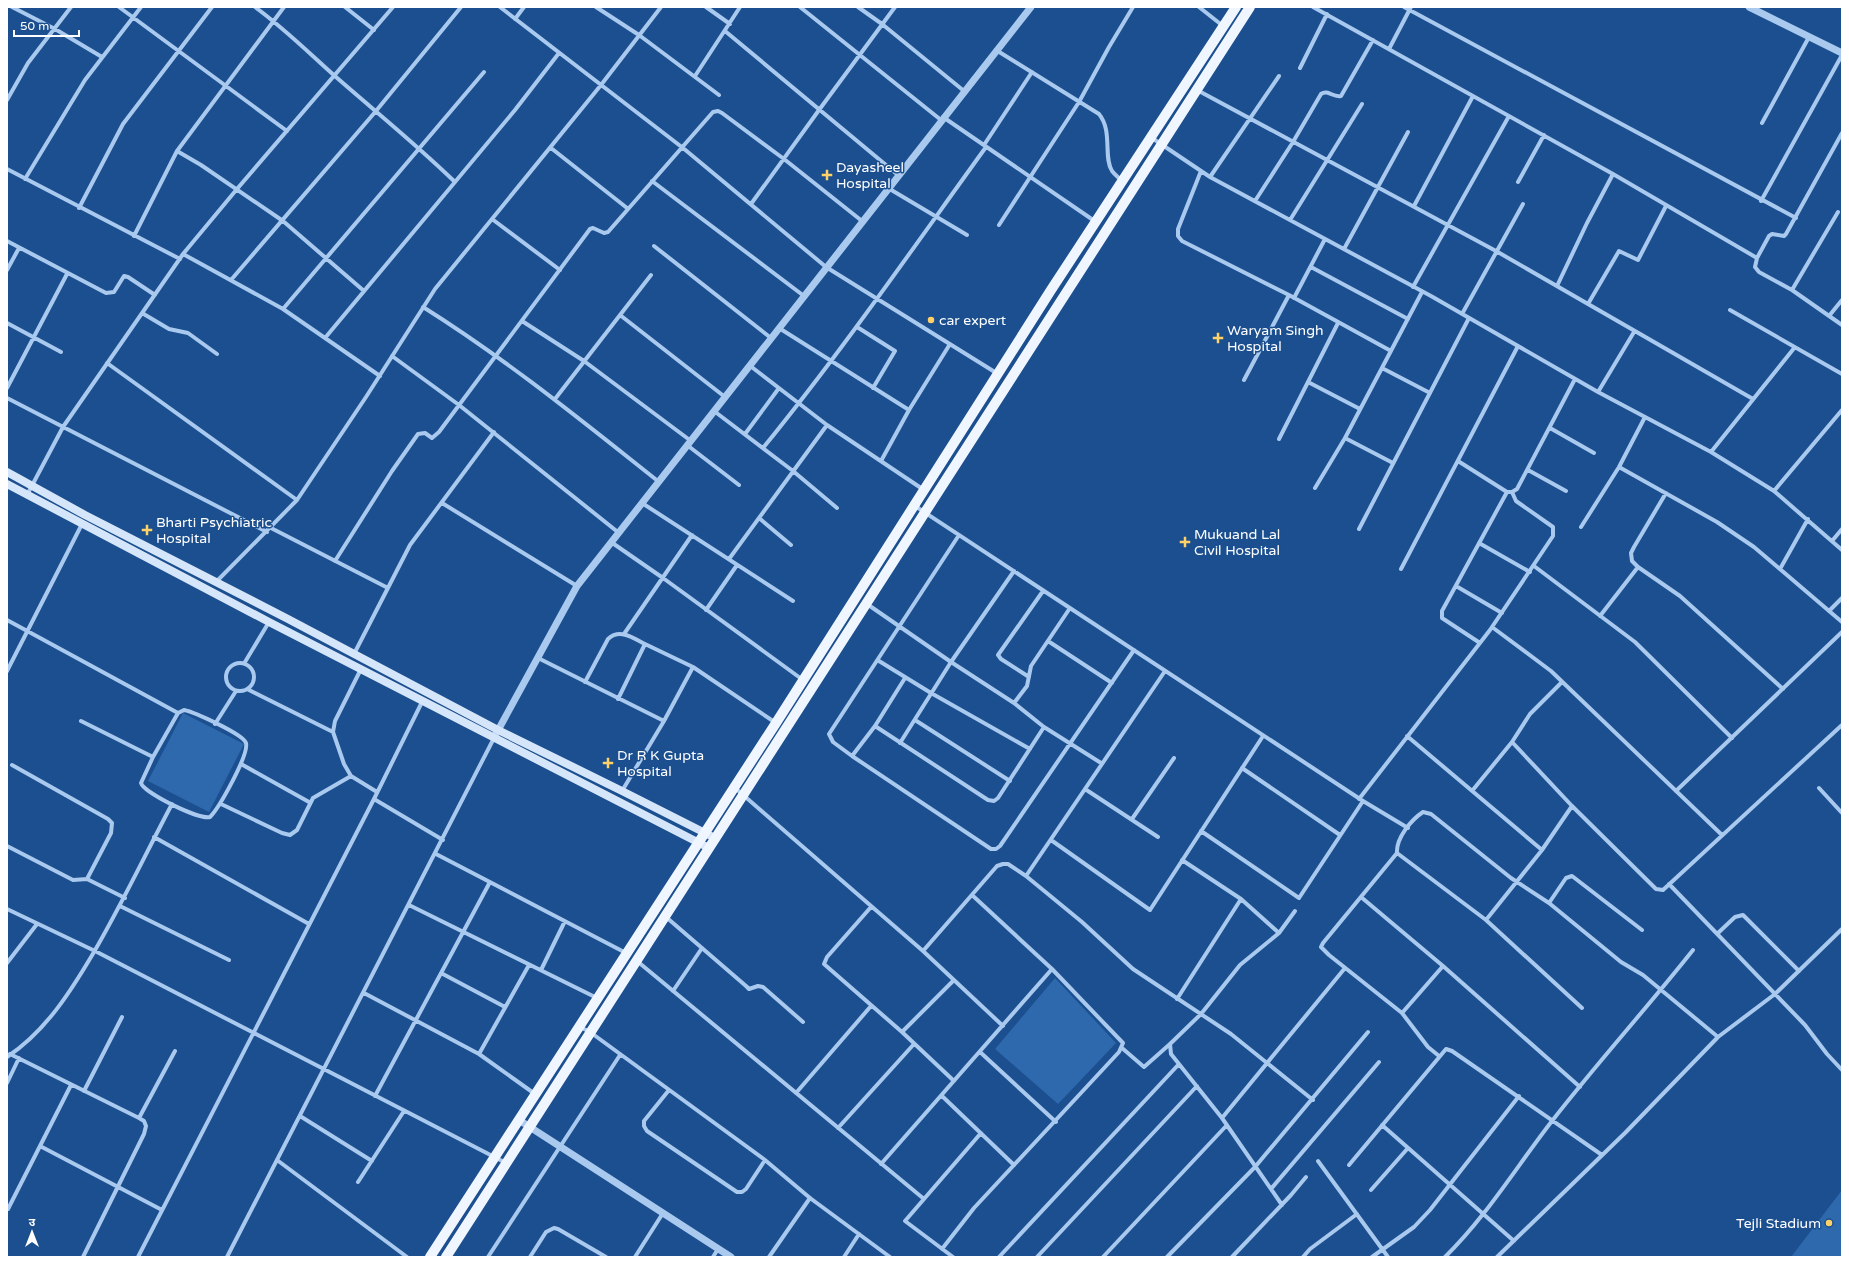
<svg xmlns="http://www.w3.org/2000/svg" width="1849" height="1264" viewBox="0 0 1849 1264" font-family="'Varela Round','Noto Sans Devanagari',sans-serif">
<rect width="100%" height="100%" fill="#1b4f8f"/>
<path fill="#2e69ad" d="M183 713 244 744 209 812 148 781Z
M1055 978 1116 1043 1058 1104 995 1049Z
M1842 1190V1257H1791Z"/>
<g fill="none" stroke-linecap="round" stroke-linejoin="round">
<path stroke="#a9c9ee" stroke-width="4" d="M12 7 55 29 102 57
M119 7 287 131
M255 7C284 28 309 53 336 77 376 112 417 145 455 182
M345 7 374 30
M500 7 683 148 826 267 998 374
M596 7 639 35 719 95
M706 7 730 24
M800 7 941 120
M858 7 882 24 964 91
M1199 7 1223 26
M1313 7 1613 174 1757 258
M1404 7 1796 218
M515 19 524 7
M725 31 898 175
M1389 49 1411 7
M996 50 1099 114C1113 131 1103 157 1112 171 1115 175 1118 177 1121 180
M1300 68 1327 14
M695 76 740 7
M1197 90 1496 251 1753 399
M7 100 28 63 71 7
M943 117 1096 222
M1762 123 1809 37
M1842 133 1786 234 1784 236 1772 234 1769 236 1757 258 1755 267 1759 272 1792 290 1842 325
M1152 138 1210 177 1431 296 1598 392 1711 452 1774 491 1842 550
M984 145 1032 72
M551 148 627 208
M177 151 201 165 283 221 364 291
M7 169 180 259
M1201 171 1178 229V236L1182 241 1289 295 1391 351
M1210 177 1279 76
M25 179 85 80 141 7
M652 181 804 296
M1518 182 1544 135
M888 188 967 235
M1255 201 1293 142 1321 94C1328 89 1333 98 1341 96L1373 40
M1761 201 1842 55
M751 204 819 110 895 7
M1414 206 1473 96
M79 208 123 124 212 7
M492 219 560 270
M1290 220 1362 104
M999 225 1079 102 1109 47 1133 7
M134 236 177 151 284 7
M7 241 106 293 114 292 124 276 128 277 155 295
M654 246 771 338
M1344 249 1408 132
M183 254 283 309 380 376
M1311 267 1408 319
M7 270 19 248
M231 280 376 111 461 7
M1557 286 1587 223 1613 174
M1413 287 1509 116
M1792 290 1838 212
M1294 298 1325 239
M1588 304 1619 251 1638 260 1666 206
M423 307C506 359 582 421 659 482
M283 309 484 72
M1730 310 1842 374
M142 313 169 329 188 333 217 354
M1462 314 1523 204
M620 315 725 397
M1829 316 1842 300
M522 321 584 361 691 441
M7 323 61 352
M857 327 895 351 873 388
M779 328 909 410
M325 338 515 110 559 53
M392 356 459 405 619 533
M107 363 297 500
M749 365 827 425 924 490
M1382 368 1430 393
M1244 380 1289 295
M1308 382 1360 409
M7 388 67 274
M1598 392 1634 332
M7 398 267 532
M555 399 651 275
M714 411 793 471 837 508
M1550 428 1594 453
M745 434 779 388
M1345 438 1393 463
M1279 439 1338 323
M687 445 739 485
M763 448C842 351 913 248 986 147
M1711 452 1795 347
M881 461 909 410 950 344
M1458 461 1507 492
M1619 467 1717 522 1754 547 1842 622
M1528 470 1566 491
M1315 488 1345 438 1422 292
M1774 491 1842 410
M1666 493 1634 547 1631 553 1632 561 1638 567 1680 596 1783 689
M27 495 63 427 183 254 237 189 393 7
M442 503 577 586
M642 503 793 601
M915 506 1363 801 1408 828
M759 518 791 545
M1581 527 1619 467 1645 417
M271 528 388 588
M1359 529 1469 318
M959 535 829 734 833 742 852 756 991 849H996L1000 846 1134 650
M1832 541 1842 529
M611 542 663 578 803 680
M1479 543 1530 572
M729 559 827 425
M335 561 392 471 418 434 425 433 432 438 439 432 590 229 593 228 604 233 608 232 713 112 718 111 722 113 784 159 862 221
M1534 566 1635 642 1732 738
M1401 569 1518 346
M1780 569 1808 519
M216 582 297 500 366 397 435 289 601 85 661 7
M1456 586 1502 613
M867 604 951 662 1014 703 1044 727 1101 763
M706 610 737 565
M1829 611 1842 598
M1600 616 1638 567
M7 620 178 713
M1492 627 1551 671 1722 835
M624 634 692 535
M1048 641 1112 683
M1480 643 1442 618V611L1507 492H1512L1517 489 1575 379
M645 644 693 667 776 723
M354 654 410 545 494 432
M538 658 664 721
M879 661 931 693 1030 749
M245 662 269 622
M226 677a14 14 0 1 1 28 0a14 14 0 1 1-28 0Z
M361 669 335 721 333 732 344 764 351 776 377 792
M7 671 82 524
M1029 677 1001 659 998 655 1043 591
M585 682 608 639C620 628 633 638 645 644L618 699
M247 689 333 732
M1014 703 1027 686 1031 666 1070 608
M184 710C194 712 243 734 246 743 249 755 219 808 210 817 199 820 144 793 141 783L153 757 178 713Z
M915 720 1010 781
M81 721 153 757
M215 724 236 691
M875 726 988 800 994 801 998 798 1044 727
M1407 736 1542 850
M1512 742 1572 806 1656 889 1663 890 1842 725
M900 743 951 662 1014 571
M852 756 875 726 905 678
M241 764 309 802
M12 765 108 819 112 823 111 833 87 879
M1242 768 1340 835
M734 787 923 951 1003 1026
M1819 788 1842 813
M1085 789 1158 837
M622 791 664 721 693 667
M1472 791 1512 742 1530 714 1562 682
M1676 791 1842 632
M374 799 443 840
M1359 799 1490 630 1553 536V527L1516 501 1512 492
M221 804 282 833 290 835 297 830 313 798 351 776
M1132 819 1174 758
M1201 831 1299 898 1363 801
M154 837 309 924
M1051 840 1150 910 1263 736
M7 846 73 880 87 879 125 898
M1397 853 1486 920 1582 1008
M436 854 626 953
M1182 860 1241 899 1279 933
M1026 876 1165 671
M1669 884 1805 1025 1827 1054 1842 1070
M1361 897 1443 966 1580 1087
M1549 903 1566 878 1572 876 1642 930
M409 905 597 998
M120 906 229 960
M871 907 827 957 824 964 902 1032 954 1081
M7 909 95 951 506 1163
M666 917 746 986 749 989 758 986 763 987 803 1022
M1486 920 1542 850 1572 806
M1718 933 1735 917 1743 915 1799 971
M923 951 997 866 1003 864H1008L1026 876 1082 922 1133 969 1231 1034 1313 1100
M637 961 924 1199
M7 963 37 924
M541 970 565 921
M441 973 505 1007
M673 991 702 948
M364 993 479 1054 535 1094
M1177 999 1241 899
M1402 1013 1443 966
M580 1027 590 1032 765 1160 810 1198 890 1257
M902 1032 954 980
M1122 1048 1144 1067 1170 1044
M980 1052 1056 1122
M10 1054 139 1118 144 1121 146 1126 144 1134 83 1257
M479 1054 529 965
M1439 1056 1428 1047 1402 1013 1329 955 1321 947 1323 943 1397 853C1396 838 1411 820 1423 812L1431 814 1511 878 1549 903 1621 962 1643 975 1718 1037
M7 1057C46 1031 71 991 94 952 122 904 146 853 172 804
M7 1083 19 1058
M669 1090 644 1121V1126L647 1131 737 1192H742L746 1189 765 1160
M84 1091 122 1017
M796 1093 871 1006
M375 1096 490 882
M942 1096 1014 1165
M300 1116 372 1161
M139 1118 175 1051
M1222 1118 1345 968
M1382 1125 1514 1241
M838 1128 914 1044
M40 1146 162 1210
M277 1160 407 1257
M1318 1161 1388 1257
M881 1164 1052 969
M1349 1165 1446 1049 1452 1051 1602 1155
M358 1182 404 1111
M1271 1189 1379 1062
M1371 1190 1408 1148
M1282 1205 1222 1118 1171 1054 1170 1044 1201 1014 1240 965 1279 933 1295 911
M8 1209 71 1085
M942 1249 974 1208 1119 1052 1123 1043 1052 969 972 895
M138 1257 374 799 423 700
M227 1257 494 738
M488 1257 620 1055
M530 1257 546 1232 554 1228 558 1229 606 1257
M635 1257 663 1213
M713 1257 718 1249
M769 1257 810 1198
M844 1257 859 1234
M953 1257 905 1221 981 1133
M999 1257 1179 1064
M1037 1257 1197 1086
M1103 1257 1227 1125
M1167 1257 1255 1167 1368 1032
M1232 1257 1291 1195 1306 1177
M1303 1257 1310 1249 1357 1214
M1372 1257 1414 1227 1430 1210 1519 1096
M1445 1257C1486 1217 1517 1166 1552 1121 1597 1063 1647 1008 1693 950
M1497 1257 1625 1133 1718 1037 1775 994 1842 929"/>
<path stroke="#a9c9ee" stroke-width="7" d="M1749 7 1842 53
M496 734 577 586 1031 7
M519 1120 731 1257"/>
<path stroke="#d6e6fa" stroke-width="8" d="M7 472 85 515 288 619 498 730 622 791 715 838
M7 484 269 622 709 848"/>
<path stroke="#f0f6ff" stroke-width="10" d="M430 1257 776 723 1051 290 1236 7
M446 1257 1250 7"/>
</g>
<g fill="#ffd166" stroke="#1b4f8f" stroke-width="1.5">
<path d="M825 169h4v4h4v4h-4v4h-4v-4h-4v-4h4z"/>
<circle cx="931" cy="320" r="4"/>
<path d="M1216 332h4v4h4v4h-4v4h-4v-4h-4v-4h4z"/>
<path d="M145 524h4v4h4v4h-4v4h-4v-4h-4v-4h4z"/>
<path d="M1183 536h4v4h4v4h-4v4h-4v-4h-4v-4h4z"/>
<path d="M606 757h4v4h4v4h-4v4h-4v-4h-4v-4h4z"/>
<circle cx="1829" cy="1223" r="4"/>
</g>
<g text-anchor="middle" stroke-width="3" stroke-linejoin="round" paint-order="stroke">
<g font-size="14" fill="#fff" stroke="#1b4f8f" text-anchor="start">
<text x="836" y="172">Dayasheel<tspan x="836" dy="16">Hospital</tspan></text>
<text x="939" y="325">car expert</text>
<text x="1227" y="335">Waryam Singh<tspan x="1227" dy="16">Hospital</tspan></text>
<text x="156" y="527">Bharti Psychiatric<tspan x="156" dy="16">Hospital</tspan></text>
<text x="1194" y="539">Mukuand Lal<tspan x="1194" dy="16">Civil Hospital</tspan></text>
<text x="617" y="760">Dr R K Gupta<tspan x="617" dy="16">Hospital</tspan></text>
<text x="1821" y="1228" text-anchor="end">Tejli Stadium</text>
</g>
</g>
<rect width="1849" height="1264" fill="none" stroke="#ffffff" stroke-width="16"/>
<g transform="translate(32 1232)" stroke="#1b4f8f" stroke-width="3" paint-order="stroke">
<path d="M0-3L7 15L0 10L-7 15Z" fill="#ffffff"/>
<text y="-6" font-size="11" font-weight="bold" text-anchor="middle" fill="#ffffff">उ</text>
</g>
<path d="M14 30v6h65v-6" fill="none" stroke="#ffffff" stroke-width="2"/>
<text x="20" y="30" font-size="12" fill="#ffffff" stroke="#1b4f8f" stroke-width="3" paint-order="stroke">50 m</text>
</svg>
